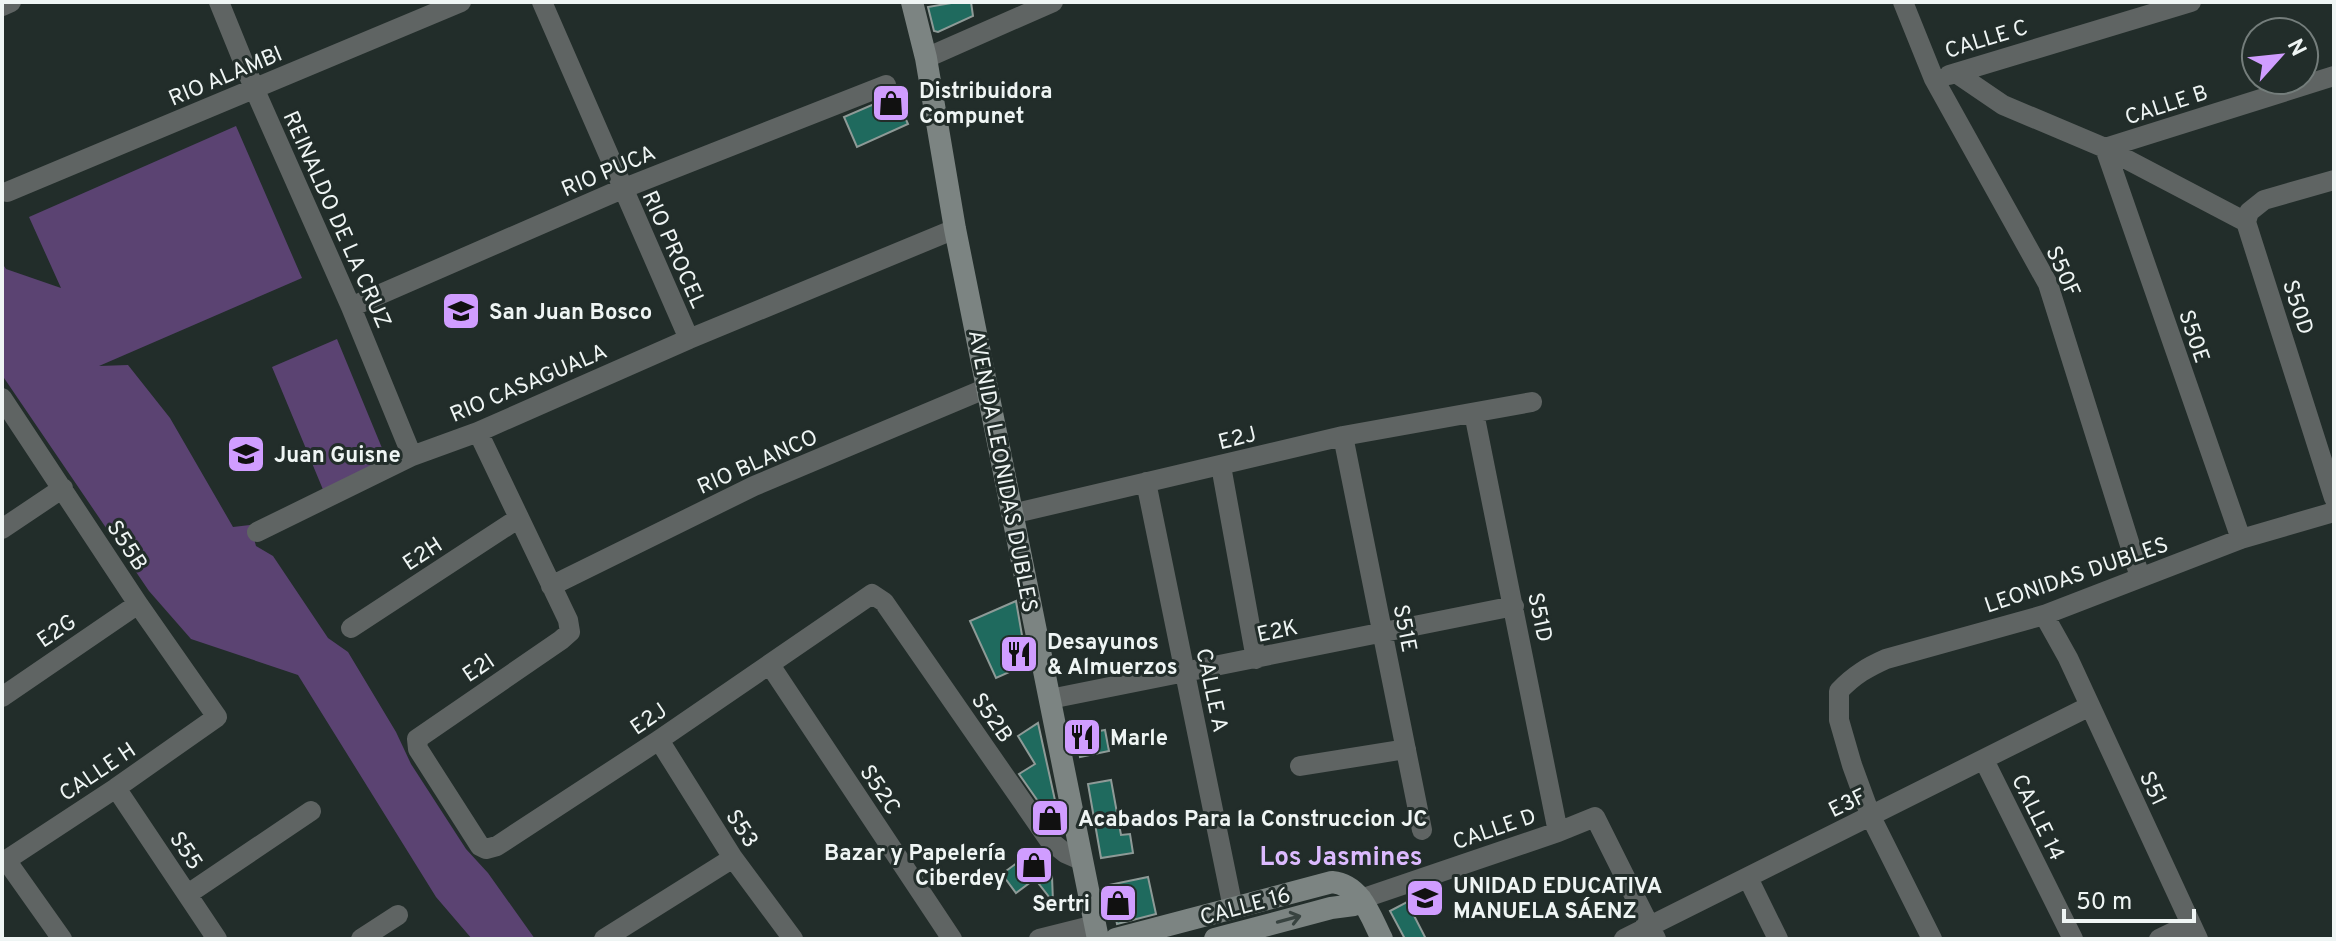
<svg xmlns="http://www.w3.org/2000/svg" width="2336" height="941" viewBox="0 0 2336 941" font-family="Overpass,sans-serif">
<rect width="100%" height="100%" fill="#222d2a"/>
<path fill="#5b4372" d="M236 126 302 278 99 366 128 365 170 418 233 527 250 525 256 546 273 556 328 638 348 652 396 732 411 764 466 849 488 873 535 939H472L436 897 298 675 191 639 149 591 2 375V263L6 269 61 288 29 217Z
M337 339 389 465 324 492 272 367Z"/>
<path fill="#1f6a5e" stroke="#8e9a97" stroke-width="2" d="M957 2H971L973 16 938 32 934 31 928 7Z
M895 95 908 124 857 147 844 117Z
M1016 601 1027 664 996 678 970 621Z
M1038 723 1060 823 1056 827 1019 774 1035 764 1018 736Z
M1105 730 1109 751 1080 757 1076 735Z
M1111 780 1121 835 1130 834 1133 853 1101 858 1088 784Z
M1033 851 1052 876 1053 902 1035 879 1016 893 1002 874Z
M1148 877 1156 914 1117 924 1109 885Z
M1407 902 1426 939H1405L1390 911Z"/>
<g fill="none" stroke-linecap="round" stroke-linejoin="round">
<path stroke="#5f6463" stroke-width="20" d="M219 2 254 88 351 307 412 456
M542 2 689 339
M1903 2 1934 79 2048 284 2140 577
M2 6 11 2
M926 58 1053 2
M1956 73 2003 105 2105 148 2246 222
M1949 75 2191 2
M2105 148 2241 539
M2105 148 2334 76
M7 192 461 2
M2246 222 2334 498
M2246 222 2249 212 2264 200 2334 180
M351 307 622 189 886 85
M2 398 138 604 217 717 116 788 2 863
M1474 413 1558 832
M478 432 568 620 570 632 561 640 417 739 418 749 480 846 486 849 497 846 659 740 872 594 884 602 1049 840 1065 853 1081 860
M1343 436 1422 830
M1221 466 1256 659
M1146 482 1233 908
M1012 514 1343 436 1532 402
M2 529 63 488
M257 532 412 456 478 432 689 339 955 229
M551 586 754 486 987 388
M2044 615 2068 658 2198 939
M351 628 519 518
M770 665 952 939
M2 697 138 604
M1050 699 1514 606
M659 740 733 858 793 939
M1984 760 2073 939
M1300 766 1406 749
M116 788 217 939
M6 860 62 939
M1748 878 1778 939
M188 894 311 811
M1361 899 1558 832 1595 817 1656 939
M361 939 398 915
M604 939 733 858
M1039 939 1095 925
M1624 939 2090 706
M1932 939 1871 817 1852 765 1839 720V691C1854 675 1868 667 1886 659L2044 615 2241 539 2334 512
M2159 939 2190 924"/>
<path stroke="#7c8482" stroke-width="22" d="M912 2 926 58 955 229 1098 939
M1116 939 1332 882C1361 885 1370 915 1382 939
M1215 939 1331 908 1354 905 1361 899"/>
</g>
<defs><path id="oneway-shaft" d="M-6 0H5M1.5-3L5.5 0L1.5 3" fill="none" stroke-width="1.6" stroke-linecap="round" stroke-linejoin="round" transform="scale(2)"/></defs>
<use stroke="#384340" href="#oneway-shaft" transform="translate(1289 919) rotate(-15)"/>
<defs>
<symbol id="shop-square" viewBox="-11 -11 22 22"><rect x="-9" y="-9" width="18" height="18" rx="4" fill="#d09dff" stroke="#222d2a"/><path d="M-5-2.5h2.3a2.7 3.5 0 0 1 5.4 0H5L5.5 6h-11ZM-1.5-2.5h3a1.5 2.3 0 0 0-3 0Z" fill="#111"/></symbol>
<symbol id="school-square" viewBox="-11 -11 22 22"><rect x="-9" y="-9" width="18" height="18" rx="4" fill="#d09dff" stroke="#222d2a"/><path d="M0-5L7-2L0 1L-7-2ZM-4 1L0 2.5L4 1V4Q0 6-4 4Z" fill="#111"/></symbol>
<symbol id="restaurant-square" viewBox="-11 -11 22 22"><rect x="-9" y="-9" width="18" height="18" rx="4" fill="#d09dff" stroke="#222d2a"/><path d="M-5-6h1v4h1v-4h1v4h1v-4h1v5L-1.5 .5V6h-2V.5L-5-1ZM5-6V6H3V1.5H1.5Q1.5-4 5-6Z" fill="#111"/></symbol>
</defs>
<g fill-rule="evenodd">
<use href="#shop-square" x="869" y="81" width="44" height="44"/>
<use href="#school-square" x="439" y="289" width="44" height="44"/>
<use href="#school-square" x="224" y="432" width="44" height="44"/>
<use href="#restaurant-square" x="997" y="632" width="44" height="44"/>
<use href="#restaurant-square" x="1060" y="715" width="44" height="44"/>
<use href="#shop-square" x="1028" y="796" width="44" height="44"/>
<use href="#shop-square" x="1012" y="843" width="44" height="44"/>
<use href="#school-square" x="1403" y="876" width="44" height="44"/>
<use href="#shop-square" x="1096" y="881" width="44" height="44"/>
</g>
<g text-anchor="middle" stroke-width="6" stroke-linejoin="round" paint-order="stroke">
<g font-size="22" fill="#eff5f4" stroke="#222d2a">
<text transform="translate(1986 38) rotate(-17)" y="8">CALLE C</text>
<text transform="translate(225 75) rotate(-23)" y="8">RIO ALAMBI</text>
<text transform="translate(2166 104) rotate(-18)" y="8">CALLE B</text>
<text transform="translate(608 170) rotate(-23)" y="8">RIO PUCA</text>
<text transform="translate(338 219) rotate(66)" y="8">REINALDO DE LA CRUZ</text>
<text transform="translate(675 249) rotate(66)" y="8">RIO PROCEL</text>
<text transform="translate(2064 271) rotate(66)" y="8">S50F</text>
<text transform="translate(2299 307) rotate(72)" y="8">S50D</text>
<text transform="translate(2195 336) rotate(71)" y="8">S50E</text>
<text transform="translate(528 382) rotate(-23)" y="8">RIO CASAGUALA</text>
<text transform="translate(1237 437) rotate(-14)" y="8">E2J</text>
<text transform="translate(757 461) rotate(-24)" y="8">RIO BLANCO</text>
<text transform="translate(1004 471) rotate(79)" y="8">AVENIDA LEONIDAS DUBLES</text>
<text transform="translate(128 545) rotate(57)" y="8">S55B</text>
<text transform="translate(422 553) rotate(-33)" y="8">E2H</text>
<text transform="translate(2076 574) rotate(-19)" y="8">LEONIDAS DUBLES</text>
<text transform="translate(1541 617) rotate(78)" y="8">S51D</text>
<text transform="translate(1406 628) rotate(79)" y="8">S51E</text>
<text transform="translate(56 630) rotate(-34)" y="8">E2G</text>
<text transform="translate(1277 630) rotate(-12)" y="8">E2K</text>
<text transform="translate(478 667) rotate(-34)" y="8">E2I</text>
<text transform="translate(1213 690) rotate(78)" y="8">CALLE A</text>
<text transform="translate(993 717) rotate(55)" y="8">S52B</text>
<text transform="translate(648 718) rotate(-34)" y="8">E2J</text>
<text transform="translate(97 771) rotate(-34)" y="8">CALLE H</text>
<text transform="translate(2154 788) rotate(65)" y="8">S51</text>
<text transform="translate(881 789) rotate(56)" y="8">S52C</text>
<text transform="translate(1847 802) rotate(-26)" y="8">E3F</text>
<text transform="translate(2039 817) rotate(64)" y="8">CALLE 14</text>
<text transform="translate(743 828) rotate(57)" y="8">S53</text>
<text transform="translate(1494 828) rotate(-19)" y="8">CALLE D</text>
<text transform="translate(187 850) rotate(56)" y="8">S55</text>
<text transform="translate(1245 905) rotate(-15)" y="8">CALLE 16</text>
</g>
<g font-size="22" font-weight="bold" fill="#eff5f4" stroke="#222d2a" text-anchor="start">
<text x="919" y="98">Distribuidora<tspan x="919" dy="25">Compunet</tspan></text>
<text x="489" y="319">San Juan Bosco</text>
<text x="274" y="462">Juan Guisne</text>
<text x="1047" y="649">Desayunos<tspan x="1047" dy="25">&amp; Almuerzos</tspan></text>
<text x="1110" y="745">Marle</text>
<text x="1078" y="826">Acabados Para la Construccion JC</text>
<text x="1006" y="860" text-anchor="end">Bazar y Papelería<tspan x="1006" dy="25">Ciberdey</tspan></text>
<text x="1453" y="893">UNIDAD EDUCATIVA<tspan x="1453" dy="25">MANUELA SÁENZ</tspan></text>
<text x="1090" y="911" text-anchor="end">Sertri</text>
</g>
<g font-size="26" font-weight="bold" fill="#dcbafe" stroke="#222d2a">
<text x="1341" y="865">Los Jasmines</text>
</g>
</g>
<rect width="2336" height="941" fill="none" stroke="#eff5f4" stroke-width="8"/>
<g transform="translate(2280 56) rotate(63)"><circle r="38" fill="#222d2a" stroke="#747d7b" stroke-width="2"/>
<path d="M0-6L14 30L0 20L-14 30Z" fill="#d09dff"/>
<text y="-12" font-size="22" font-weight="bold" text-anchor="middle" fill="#eff5f4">N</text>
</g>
<path d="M2064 909v12h130v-12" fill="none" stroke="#eff5f4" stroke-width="4"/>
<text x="2076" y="909" font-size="24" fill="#eff5f4" stroke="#222d2a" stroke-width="6" paint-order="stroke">50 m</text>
</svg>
